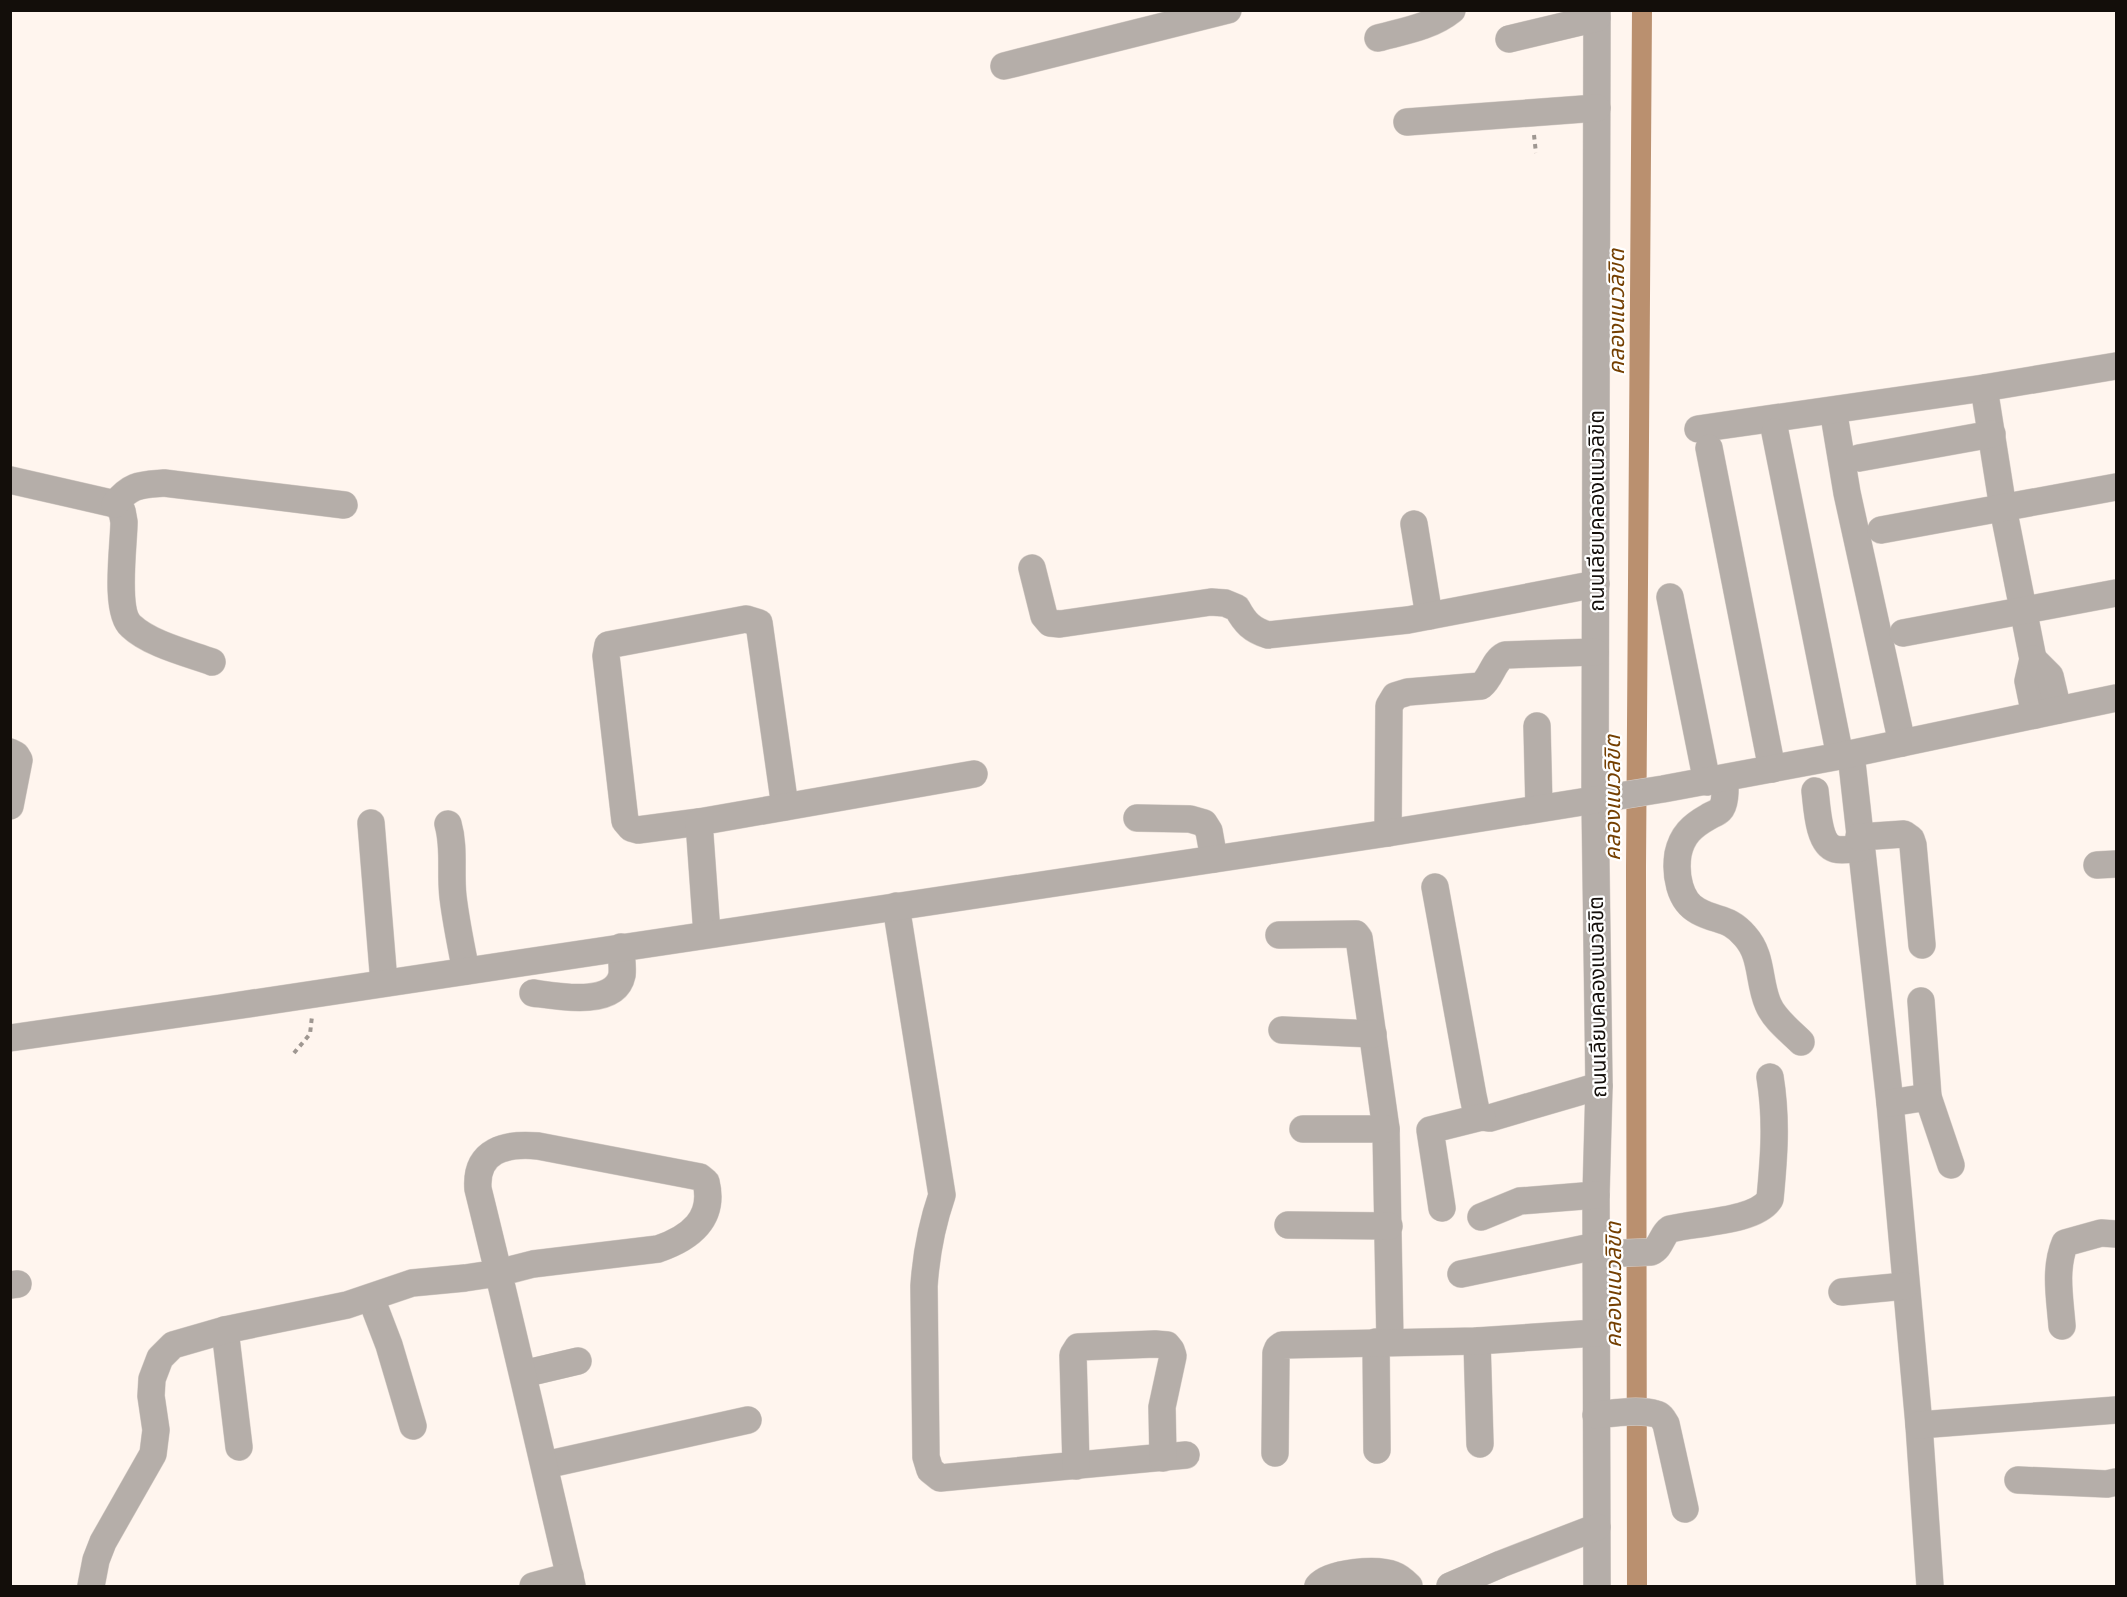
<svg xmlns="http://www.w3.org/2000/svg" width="2127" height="1597" viewBox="0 0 2127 1597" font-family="Cabin,'Noto Sans Thai',sans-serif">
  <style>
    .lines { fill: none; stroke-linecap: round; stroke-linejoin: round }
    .canal { stroke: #ba906f; stroke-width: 20 }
    .minor-casing { stroke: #d9d0ca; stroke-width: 28 }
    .path { stroke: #9f9791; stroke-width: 4; stroke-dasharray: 4.5 4.5; stroke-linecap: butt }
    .minor { stroke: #b5aea9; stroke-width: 27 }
    .labels { text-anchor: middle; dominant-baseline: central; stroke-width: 4.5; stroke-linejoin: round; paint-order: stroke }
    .street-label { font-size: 21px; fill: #130e0a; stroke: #fff }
    .water-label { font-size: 22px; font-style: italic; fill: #743f01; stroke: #fff }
  </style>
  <rect width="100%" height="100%" fill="#fff5ee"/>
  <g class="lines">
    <!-- canal -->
    <path class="canal" d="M1637,1586L1636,868L1642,10"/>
    <!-- minor casing -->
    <g class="minor-casing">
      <g id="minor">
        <path d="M1597,10L1595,799L1599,1086L1596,1195L1597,1586"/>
        <path d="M1378,38C1404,31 1431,27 1452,10"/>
        <path d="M1509,39L1597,18"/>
        <path d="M1004,66L1228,10"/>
        <path d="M1407,122L1597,108"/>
        <path d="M1984,388L2003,508L2033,659L2028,681L2035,715"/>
        <path d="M1835,421L1847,493L1902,743"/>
        <path d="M1698,429L1984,388L2116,366"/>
        <path d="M1775,432L1840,756"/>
        <path d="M1709,448L1772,769"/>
        <path d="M1859,458L1992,434"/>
        <path d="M10,480L115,504L122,511L124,522C124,544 114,611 131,626C150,644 187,653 212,662"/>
        <path d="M115,504C131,484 140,485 164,483L344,505"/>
        <path d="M1414,524L1429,616"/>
        <path d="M1881,530L2116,487"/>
        <path d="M1032,568L1044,616L1050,623L1060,624L1211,602L1225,603L1237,608C1245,623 1252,630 1268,635L1408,620L1596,584"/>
        <path d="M1670,597L1707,782"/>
        <path d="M1903,633L2116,593"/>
        <path d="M2033,659L2050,676L2058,710"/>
        <path d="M1537,726L1539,808"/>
        <path d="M10,752L16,755L19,760L10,806"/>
        <path d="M1851,754L1890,1103L1919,1425L1930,1586"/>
        <path d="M1725,779C1725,787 1726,804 1720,810C1717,813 1711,815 1708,817C1692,826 1682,835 1678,854C1675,874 1679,901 1698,911C1718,922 1729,917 1745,936C1763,956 1758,981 1768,1004C1774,1019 1790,1031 1801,1042"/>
        <path d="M1815,791C1817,806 1818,844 1835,849C1842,851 1852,849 1860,848"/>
        <path d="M1137,818L1190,819L1204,823L1209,831L1214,859"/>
        <path d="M699,822L638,830L631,828L625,821L606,656L608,645L746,619L759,623L785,807"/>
        <path d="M371,823L384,983"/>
        <path d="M448,824C455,848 450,872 453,897C456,922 461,946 466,971"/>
        <path d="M1388,833L1389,706L1395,696L1408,692L1481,686C1492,677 1493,661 1505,655L1595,652"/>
        <path d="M1859,837L1904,834L1911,839L1913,845L1922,945"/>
        <path d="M2097,865L2116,864"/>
        <path d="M1435,887L1473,1096L1476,1110L1482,1117L1490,1118L1599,1086"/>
        <path d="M896,906L942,1195C932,1224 926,1256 924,1286L926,1457L930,1470L940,1478L1186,1455"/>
        <path d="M707,934L699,822L974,774"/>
        <path d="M1279,935L1356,934L1359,938L1386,1129L1390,1342"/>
        <path d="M533,993C556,996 615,1008 622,975C623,967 621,956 621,947"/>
        <path d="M1921,1001L1928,1097"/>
        <path d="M1282,1030L1373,1034"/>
        <path d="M10,1038L221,1008L1388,833L1663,789L1840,756L2116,698"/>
        <path d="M1890,1103L1928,1097L1951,1165"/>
        <path d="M1303,1129H1386"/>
        <path d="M1442,1208L1430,1130L1482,1117"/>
        <path d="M1481,1217L1520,1201L1596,1195"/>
        <path d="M1288,1225L1389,1226"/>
        <path d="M1596,1254L1651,1252C1662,1247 1661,1235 1670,1229C1696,1222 1756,1222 1770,1199C1774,1157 1777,1120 1770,1077"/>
        <path d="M1461,1274L1596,1246"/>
        <path d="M10,1285L18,1284"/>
        <path d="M1842,1292L1905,1286"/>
        <path d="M371,1298L389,1345L413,1426"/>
        <path d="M2062,1326C2060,1299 2054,1269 2065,1243L2101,1233L2116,1234"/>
        <path d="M225,1330L239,1447"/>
        <path d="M1477,1341L1480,1444"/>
        <path d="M1376,1342L1377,1450"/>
        <path d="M523,1374L578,1361"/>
        <path d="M1596,1415C1612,1413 1641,1409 1656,1414C1661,1415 1663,1419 1666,1424L1685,1509"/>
        <path d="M1919,1425L2116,1410"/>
        <path d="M1275,1453L1276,1353L1278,1348L1282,1345L1477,1341L1596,1333"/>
        <path d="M545,1465L748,1420"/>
        <path d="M1076,1466L1073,1355L1078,1347L1155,1344L1167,1345L1171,1350L1173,1356L1162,1407L1163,1458"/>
        <path d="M2018,1480L2107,1484L2116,1482"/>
        <path d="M91,1586L96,1560L103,1542L153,1454L156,1430L151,1396L152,1379L160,1358L173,1345L225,1330L347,1305L412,1283L465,1278L498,1273L533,1264L658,1249C690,1238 715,1219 706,1182L700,1177L538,1146C506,1143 475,1150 478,1189C511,1322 541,1454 572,1586"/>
        <path d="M533,1586L570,1576"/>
        <path d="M1318,1586C1330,1572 1377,1568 1394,1575C1400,1577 1405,1582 1409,1586"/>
        <path d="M1450,1586L1501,1564L1597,1527"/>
      </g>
    </g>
    <!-- path -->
    <g class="path">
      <path d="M1534,135L1536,153"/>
      <path d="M294,1053L310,1034L312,1016"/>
    </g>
    <!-- minor -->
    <use href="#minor" class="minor"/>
  </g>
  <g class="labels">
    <!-- street labels -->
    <g class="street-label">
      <text transform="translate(1596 511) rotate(-90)">ถนนเลียบคลองแนวลิขิต</text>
      <text transform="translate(1597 997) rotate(-91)">ถนนเลียบคลองแนวลิขิต</text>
    </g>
    <!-- water labels -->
    <g class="water-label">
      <text transform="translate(1616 312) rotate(-90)">คลองแนวลิขิต</text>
      <text transform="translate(1612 798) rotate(-90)">คลองแนวลิขิต</text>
      <text transform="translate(1613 1285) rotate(-90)">คลองแนวลิขิต</text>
    </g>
  </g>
  <!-- border -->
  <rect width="2127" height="1597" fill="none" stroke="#130e0a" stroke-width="24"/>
</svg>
